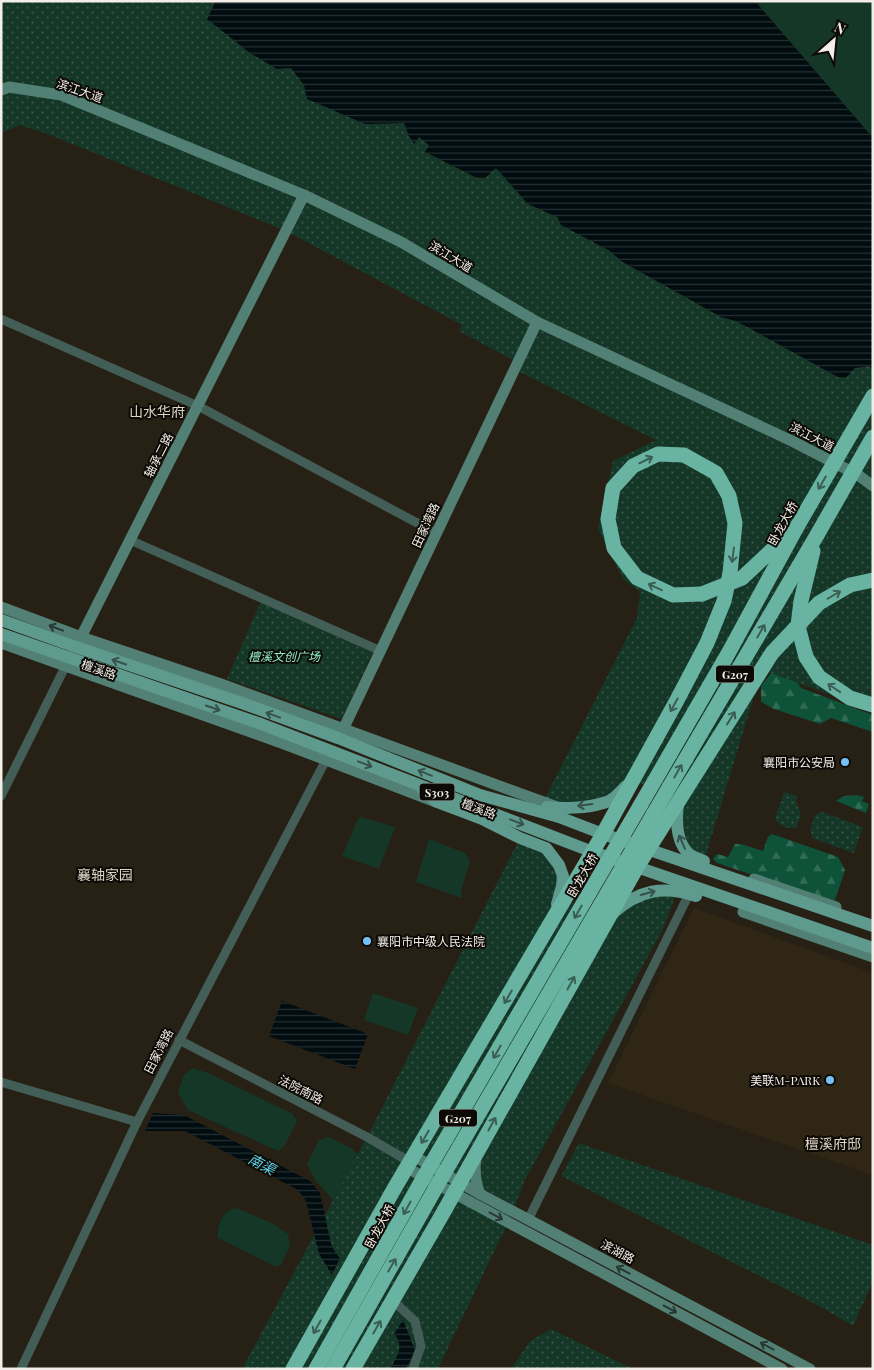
<svg xmlns="http://www.w3.org/2000/svg" width="874" height="1370" viewBox="0 0 874 1370" font-family="'Playfair Display','Noto Sans SC',serif">
  <style>
    .built { fill: #302615 }
    .grass { fill: #153728 }
    .forest { fill: url(#forest-firs) }
    .park { fill: url(#park-dots) }
    .water { fill: url(#water-rules) }
    .lines { fill: none; stroke-linecap: round; stroke-linejoin: round }
    .street { stroke: #425e57; stroke-width: 9 }
    .secondary { stroke: #528075; stroke-width: 11 }
    .primary { stroke: #5e9a8d; stroke-width: 12 }
    .highway { stroke: #69b3a2; stroke-width: 15 }
    .highway-bridge { stroke: #69b3a2; stroke-width: 15 }
    .oneway { stroke: #3b5e54 }
    .oneway2 { stroke: #293932 }
    .oneway3 { stroke: #36524a }
    .poi-dot { fill: #75c0f6; stroke: #0d0a06; stroke-width: 2 }
    .labels { text-anchor: middle; dominant-baseline: central; stroke-width: 4; stroke-linejoin: round; paint-order: stroke }
    .shield { fill: #0d0a06; stroke: #aeaaa4; stroke-width: 1 }
    .shield-label { font-size: 11px; font-weight: bold; fill: #f3eee7 }
    .street-label { font-size: 12px; fill: #f3eee7; stroke: #0d0a06 }
    .park-label { font-size: 12px; font-style: italic; fill: #8fecc2; stroke: #0d0a06 }
    .poi-label { font-size: 12px; fill: #f3eee7; stroke: #0d0a06; text-anchor: end }
    .neighbourhood-label { font-size: 14px; fill: #ded4c6; stroke: #0d0a06 }
    .water-label { font-size: 14px; font-style: italic; fill: #61d4ea; stroke: #0d0a06 }
  </style>
  <defs>
    <pattern id="forest-firs" width="22" height="20" patternUnits="userSpaceOnUse" patternTransform="scale(1.25)"><rect width="22" height="20" fill="#0e523a"/><path d="M5 1l3.5 6h-7zM16 11l3.5 6h-7z" fill="#326b56"/></pattern>
    <pattern id="park-dots" width="8" height="8" patternUnits="userSpaceOnUse" patternTransform="scale(1.25)"><rect width="8" height="8" fill="#153728"/><path d="M2 2h.1M6 6h.1" fill="none" stroke="#385447" stroke-width="1.8" stroke-linecap="round"/></pattern>
    <pattern id="water-rules" width="6" height="5" patternUnits="userSpaceOnUse" patternTransform="scale(1.25)"><rect width="6" height="5" fill="#000c10"/><path d="M0 2.5h6" fill="none" stroke="#263033"/></pattern>
  </defs>
  <rect width="100%" height="100%" fill="#272015"/>
  <!-- built -->
  <path class="built" d="M694,908L873,973V1175L608,1083Z"/>
  <!-- grass -->
  <g class="grass">
    <path d="M755,1H873V138Z"/>
    <path d="M361,817L395,827L379,869L342,856L358,819Z"/>
    <path d="M429,839L465,853L470,861L461,891L462,898L416,882Z"/>
    <path d="M373,993L418,1008L408,1035L364,1020Z"/>
    <path d="M192,1068L208,1073L293,1114L297,1121L284,1147L278,1151L188,1110L178,1093L184,1075Z"/>
    <path d="M329,1137L351,1148L369,1164L333,1200L315,1180L307,1164L319,1140Z"/>
    <path d="M236,1208L272,1223L288,1234L290,1246L281,1265L276,1267L218,1238C216,1231 221,1216 228,1211C230,1209 233,1209 236,1208Z"/>
  </g>
  <!-- forest -->
  <g class="forest">
    <path d="M775,668L789,670L801,688L873,715V732L831,718L820,724L774,709L761,702V686Z"/>
    <path d="M857,795L864,797L862,801L869,804L866,813L836,801L844,796Z"/>
    <path d="M772,834L838,857L845,870L835,900L830,901L717,863L713,859L717,854L728,857L735,844H741L763,851L768,837Z"/>
  </g>
  <!-- park -->
  <g class="park">
    <path d="M1,1H216L207,19L277,69L291,68L304,85L365,124L404,123L409,136L414,144L419,137L429,145L426,151L484,179L496,167L528,204L558,217L610,251L621,261L721,317L736,321L855,368L869,366L873,369V710L762,670L704,861L690,855L678,804L633,779L604,803L543,802L637,618L640,592L623,579L598,529L613,461L656,440L514,369L517,362L459,331L462,325L286,231L45,133L20,125L1,133Z"/>
    <path d="M261,601L373,651L342,719L227,679Z"/>
    <path d="M784,792L797,796L796,801L801,815L796,828C787,829 780,826 775,819Z"/>
    <path d="M822,812L863,827L854,853L812,838L810,830L815,815Z"/>
    <path d="M520,838L546,848L559,865L560,898L607,918L625,903L677,891L663,929L524,1182L512,1214L438,1369H242L367,1137Z"/>
    <path d="M579,1143L873,1245V1281L853,1326L821,1307L561,1176Z"/>
    <path d="M551,1329L633,1369H511L530,1341Z"/>
  </g>
  <!-- water -->
  <g class="water">
    <path d="M216,1H755L873,138V369L869,366L855,368L846,378L838,377L736,321L721,317L621,261L610,251L561,225L557,217L528,204L496,168L484,179L477,178L425,152L429,145L419,137L414,144L409,136L404,123L365,124L307,99L304,85L291,68L277,69L250,53L207,19Z"/>
    <path d="M282,1001L368,1034L355,1069L269,1036Z"/>
    <path d="M153,1113L184,1115L310,1181L320,1193L331,1244L335,1252L340,1258L332,1275L319,1254L306,1201L298,1190L185,1131H145Z"/>
    <path d="M403,1320L415,1350L406,1369H390C397,1357 405,1346 394,1334Z"/>
  </g>
  <g class="lines">
    <!-- street -->
    <g class="street">
      <path d="M1,319L198,406L436,533"/>
      <path d="M130,540L381,651"/>
      <path d="M1,796L68,661"/>
      <path d="M179,1040L367,1137L410,1162"/>
      <path d="M1,1082L137,1122"/>
      <path d="M528,1220L691,890"/>
      <path d="M392,1300L415,1321L421,1346L413,1369"/>
      <path d="M21,1369L137,1122L329,754"/>
    </g>
    <!-- secondary -->
    <g class="secondary">
      <path d="M1,90L9,87L61,95L304,195L401,242L537,322L792,441L858,475L873,486"/>
      <path d="M1,607L81,637L221,684L557,807"/>
      <path d="M1,643L287,745L436,802"/>
      <path d="M78,643L304,195"/>
      <path d="M340,736L537,322"/>
      <path d="M754,879L836,907"/>
      <path d="M743,912L873,957"/>
      <path d="M414,1156L480,1194L810,1369"/>
      <path d="M476,1157C474,1171 475,1182 480,1194"/>
      <path d="M407,1168L782,1369"/>
    </g>
    <!-- primary -->
    <g class="primary">
      <path d="M1,620L76,647L239,702L338,738L480,795L559,817L603,834L873,926"/>
      <path d="M1,634L261,724L593,852L873,948"/>
      <path d="M423,790L437,802L482,819L520,838L546,848L559,865L563,876L562,886L557,904"/>
      <path d="M678,804C676,820 676,842 689,854C693,857 699,859 704,861"/>
      <path d="M547,807C563,809 588,808 603,803C613,801 619,793 626,786"/>
      <path d="M613,913C639,890 663,885 696,896"/>
    </g>
    <!-- highway -->
    <g class="highway">
      <path d="M813,551L801,601L798,626L806,657L819,677L850,698L873,705"/>
      <path d="M742,578L788,535"/>
      <path d="M640,806L729,652L798,525"/>
      <path d="M654,813L817,535"/>
      <path d="M293,1369L394,1189L603,834L676,702L707,643L724,601L730,573L735,523L729,496L716,473L684,455L658,454L633,466L613,488L608,519L614,548L637,578L673,595L702,594"/>
      <path d="M353,1369L443,1213L637,867L772,653L819,603L850,585L873,580"/>
    </g>
    <!-- highway-bridge -->
    <g class="highway-bridge">
      <path d="M798,525L873,396"/>
      <path d="M817,535L873,437"/>
      <path d="M702,594L742,578"/>
      <path d="M316,1369L429,1168L640,806"/>
      <path d="M333,1369L443,1175L654,813"/>
    </g>
  </g>
  <!-- one-way arrows -->
  <defs><path id="oneway-shaft" d="M-6 0H5M1.5-3L5.5 0L1.5 3" fill="none" stroke-width="1.6" stroke-linecap="round" stroke-linejoin="round" transform="scale(1.25)"/></defs>
  <g class="oneway">
    <use href="#oneway-shaft" transform="translate(646 460) rotate(-26)"/>
    <use href="#oneway-shaft" transform="translate(822 483) rotate(120)"/>
    <use href="#oneway-shaft" transform="translate(733 555) rotate(97)"/>
    <use href="#oneway-shaft" transform="translate(655 587) rotate(-155)"/>
    <use href="#oneway-shaft" transform="translate(834 595) rotate(-30)"/>
    <use href="#oneway-shaft" transform="translate(761 631) rotate(-60)"/>
    <use href="#oneway-shaft" transform="translate(834 688) rotate(-146)"/>
    <use href="#oneway-shaft" transform="translate(674 705) rotate(119)"/>
    <use href="#oneway-shaft" transform="translate(731 718) rotate(-58)"/>
    <use href="#oneway-shaft" transform="translate(678 771) rotate(-60)"/>
    <use href="#oneway-shaft" transform="translate(578 912) rotate(120)"/>
    <use href="#oneway-shaft" transform="translate(571 983) rotate(-61)"/>
    <use href="#oneway-shaft" transform="translate(508 997) rotate(120)"/>
    <use href="#oneway-shaft" transform="translate(497 1052) rotate(120)"/>
    <use href="#oneway-shaft" transform="translate(492 1124) rotate(-61)"/>
    <use href="#oneway-shaft" transform="translate(425 1137) rotate(120)"/>
    <use href="#oneway-shaft" transform="translate(407 1208) rotate(119)"/>
    <use href="#oneway-shaft" transform="translate(392 1265) rotate(-60)"/>
    <use href="#oneway-shaft" transform="translate(317 1327) rotate(119)"/>
    <use href="#oneway-shaft" transform="translate(377 1327) rotate(-60)"/>
  </g>
  <g class="oneway2">
    <use href="#oneway-shaft" transform="translate(56 628) rotate(-159)"/>
    <use href="#oneway-shaft" transform="translate(496 1216) rotate(28)"/>
    <use href="#oneway-shaft" transform="translate(623 1270) rotate(-152)"/>
    <use href="#oneway-shaft" transform="translate(670 1309) rotate(28)"/>
    <use href="#oneway-shaft" transform="translate(767 1346) rotate(-152)"/>
  </g>
  <g class="oneway3">
    <use href="#oneway-shaft" transform="translate(119 662) rotate(-161)"/>
    <use href="#oneway-shaft" transform="translate(213 708) rotate(19)"/>
    <use href="#oneway-shaft" transform="translate(273 715) rotate(-160)"/>
    <use href="#oneway-shaft" transform="translate(365 764) rotate(21)"/>
    <use href="#oneway-shaft" transform="translate(425 773) rotate(-158)"/>
    <use href="#oneway-shaft" transform="translate(585 805) rotate(173)"/>
    <use href="#oneway-shaft" transform="translate(517 822) rotate(21)"/>
    <use href="#oneway-shaft" transform="translate(682 842) rotate(-114)"/>
    <use href="#oneway-shaft" transform="translate(648 893) rotate(-16)"/>
  </g>
  <!-- markers -->
  <g class="poi-dot">
    <circle cx="845" cy="762" r="5"/>
    <circle cx="367" cy="941" r="5"/>
    <circle cx="830" cy="1080" r="5"/>
  </g>
  <g class="labels">
    <!-- shield labels -->
    <g class="shield">
      <rect x="716" y="665.5" width="38" height="17" rx="4"/>
      <rect x="419.5" y="783.5" width="35" height="17" rx="4"/>
      <rect x="439" y="1109.5" width="38" height="17" rx="4"/>
    </g>
    <g class="shield-label">
      <text x="735" y="674">G207</text>
      <text x="437" y="792">S303</text>
      <text x="458" y="1118">G207</text>
    </g>
    <!-- street labels -->
    <g class="street-label">
      <text transform="translate(80 90) rotate(19)">滨江大道</text>
      <text transform="translate(451 256) rotate(31)">滨江大道</text>
      <text transform="translate(812 436) rotate(27)">滨江大道</text>
      <text transform="translate(158 455) rotate(-63)">轴承二路</text>
      <text transform="translate(782 523) rotate(-61)">卧龙大桥</text>
      <text transform="translate(425 525) rotate(-65)">田家湾路</text>
      <text transform="translate(99 669) rotate(19)">檀溪路</text>
      <text transform="translate(479 808) rotate(21)">檀溪路</text>
      <text transform="translate(582 875) rotate(-60)">卧龙大桥</text>
      <text transform="translate(158 1051) rotate(-63)">田家湾路</text>
      <text transform="translate(301 1089) rotate(27)">法院南路</text>
      <text transform="translate(379 1226) rotate(-61)">卧龙大桥</text>
      <text transform="translate(618 1251) rotate(28)">滨湖路</text>
    </g>
    <!-- park labels -->
    <g class="park-label">
      <text x="284" y="656">檀溪文创广场</text>
    </g>
    <!-- poi labels -->
    <g class="poi-label">
      <text x="835" y="762">襄阳市公安局</text>
      <text x="377" y="941" text-anchor="start">襄阳市中级人民法院</text>
      <text x="820" y="1080">美联M-PARK</text>
    </g>
    <!-- neighbourhood labels -->
    <g class="neighbourhood-label">
      <text x="157" y="411">山水华府</text>
      <text x="105" y="874">襄轴家园</text>
      <text x="833" y="1143">檀溪府邸</text>
    </g>
    <!-- water labels -->
    <g class="water-label">
      <text transform="translate(262 1164) rotate(28)">南渠</text>
    </g>
  </g>
  <!-- border -->
  <rect width="874" height="1370" fill="none" stroke="#f3eee7" stroke-width="5"/>
  <!-- north arrow -->
  <g transform="translate(834 40) rotate(27)" stroke="#0d0a06" stroke-width="4" paint-order="stroke">
  <path d="M0-4L9 19L0 12L-9 19Z" fill="#f3eee7"/>
  <text y="-8" font-size="14" font-weight="bold" text-anchor="middle" fill="#f3eee7">N</text>
  </g>
</svg>
